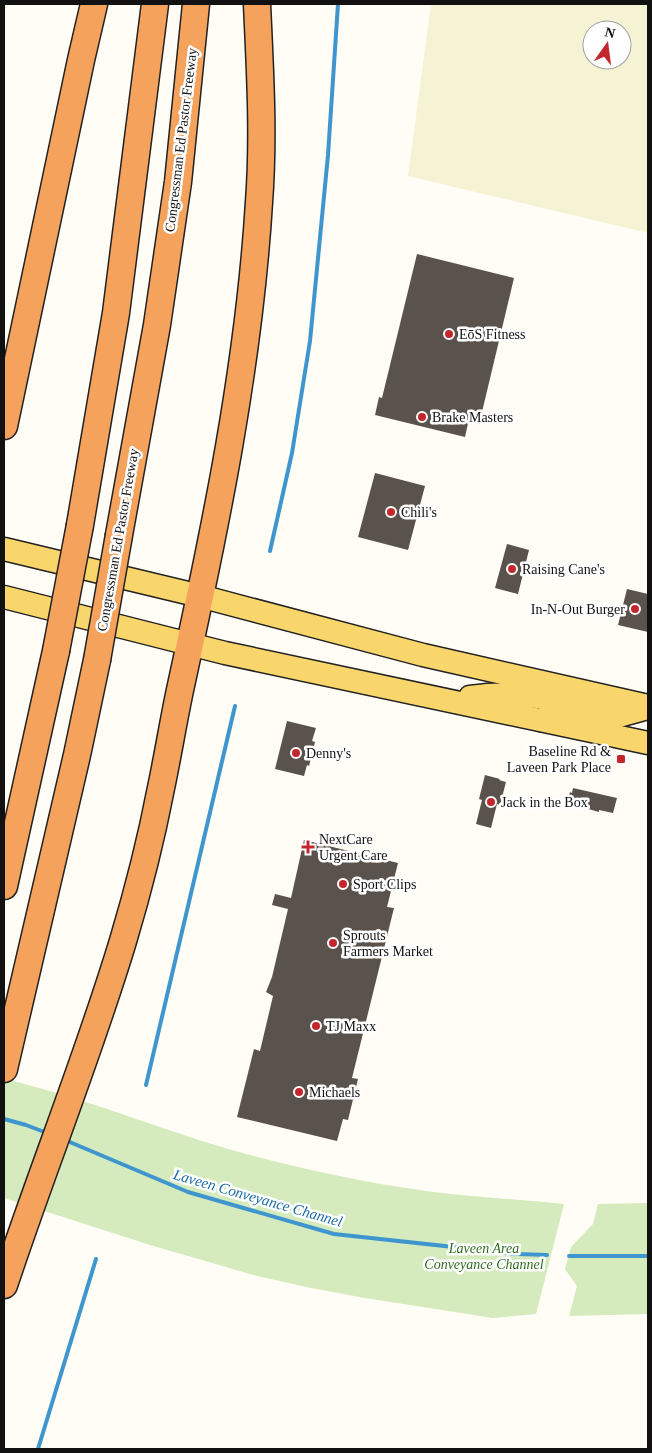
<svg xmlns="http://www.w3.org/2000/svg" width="652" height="1453" viewBox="0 0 652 1453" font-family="Georgia,serif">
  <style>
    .farmland { fill: #f6f3d4; fill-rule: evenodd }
    .green { fill: #d5ebbd }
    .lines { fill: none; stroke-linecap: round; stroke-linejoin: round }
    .stream { stroke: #3f96cf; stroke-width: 4 }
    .building { fill: #5a524d }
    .primary-casing { stroke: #222; stroke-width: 25 }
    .highway-casing { stroke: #222; stroke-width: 29 }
    .primary { stroke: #f9d66b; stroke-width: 22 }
    .highway { stroke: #f5a25d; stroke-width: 26 }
    .highway-bridge-casing { stroke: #222; stroke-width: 29; stroke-linecap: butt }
    .highway-bridge { stroke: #f5a25d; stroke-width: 26 }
    .poi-dot { fill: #c4262e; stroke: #fff; stroke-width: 2 }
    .labels { text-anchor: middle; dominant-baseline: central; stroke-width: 5; stroke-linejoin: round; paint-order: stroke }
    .street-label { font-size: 14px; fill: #111; stroke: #fff }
    .poi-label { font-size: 14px; fill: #111; stroke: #fff; text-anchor: start }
    .park-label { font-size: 14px; font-style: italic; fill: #2f6b1f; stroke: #fff }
    .water-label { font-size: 15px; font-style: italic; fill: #1768a6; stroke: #fff }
  </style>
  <rect width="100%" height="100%" fill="#fffdf5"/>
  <!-- farmland -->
  <path class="farmland" d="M431,4H648V233L408,176ZM592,30H622V60H592Z"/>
  <!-- green -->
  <g class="green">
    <path d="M4,1079C84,1097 160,1130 239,1152C308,1171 379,1186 451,1194C488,1198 526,1200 564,1204L536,1314L493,1318L365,1298L311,1288L257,1276L150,1245L4,1198Z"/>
    <path d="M648,1203V1314L569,1316L577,1286L565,1269L571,1247L593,1224L598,1204Z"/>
  </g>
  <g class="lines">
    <!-- stream -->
    <g class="stream">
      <path d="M270,551L292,453L310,341L328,155L338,4"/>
      <path d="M146,1085L235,706"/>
      <path d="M4,1119L26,1125L47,1133"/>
      <path d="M65,1140L188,1192L334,1234L518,1254L547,1255"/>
      <path d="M569,1256H648"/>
      <path d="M38,1449L96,1259"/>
    </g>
  </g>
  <!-- building -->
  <g class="building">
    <path d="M417,254L514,278L482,412L471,410L465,437L375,415L379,397L382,398Z"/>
    <path d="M375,473L425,486L408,550L358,537Z"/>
    <path d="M507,544L529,550L518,594L495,588Z"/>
    <path d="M627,589L648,594V632L618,625Z"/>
    <path d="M287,721L316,728L312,741L315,742L309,766L307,765L304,776L275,769Z"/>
    <path d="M485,775L500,779L499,780L506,782L500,805L497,804L491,828L476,824L482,800L479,799Z"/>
    <path d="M573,788L617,798L613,813L599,810V812L567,803L570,792L572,793Z"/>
    <path d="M304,840L398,863L387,907L394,908L352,1078L358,1079L348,1120L343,1119L337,1141L237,1117L254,1049L260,1051L273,996L266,992L272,977L288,909L272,905L275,894L291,898Z"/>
  </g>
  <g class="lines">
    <!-- primary casing -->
    <g class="primary-casing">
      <g id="primary">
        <path d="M4,549L200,596L423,655L648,706"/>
        <path d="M4,597L225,653L648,743"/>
        <path d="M470,697C485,695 500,694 514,695C531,695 549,702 565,693"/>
        <path d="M541,720L558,711L570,709L619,716L648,708"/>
      </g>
    </g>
    <!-- highway casing -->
    <g class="highway-casing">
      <g id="highway">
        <path d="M4,426L81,60L94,4"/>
        <path d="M80,525L116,313L155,4"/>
        <path d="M119,535L157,325L178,182L196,4"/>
        <path d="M4,886L56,651"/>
        <path d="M4,1069L77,755L97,660"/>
        <path d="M4,1285C42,1170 88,1057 123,941C138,891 151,840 161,788C168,755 173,723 180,690C215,529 249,367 259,202C264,136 260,70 257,4"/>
      </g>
    </g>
    <!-- primary -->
    <use href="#primary" class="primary"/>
    <!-- highway -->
    <use href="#highway" class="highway"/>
    <!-- highway-bridge casing -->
    <g class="highway-bridge-casing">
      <g id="highway-bridge">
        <path d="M56,651L80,525"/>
        <path d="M97,660L119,535"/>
      </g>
    </g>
    <!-- highway-bridge -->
    <use href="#highway-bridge" class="highway-bridge"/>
  </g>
  <!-- markers -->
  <g class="poi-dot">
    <circle cx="449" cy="334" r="5"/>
    <circle cx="422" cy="417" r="5"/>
    <circle cx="391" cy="512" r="5"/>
    <circle cx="512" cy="569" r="5"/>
    <circle cx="635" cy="609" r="5"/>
    <circle cx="296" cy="753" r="5"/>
    <rect x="616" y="754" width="10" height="10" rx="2.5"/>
    <circle cx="491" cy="802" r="5"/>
    <path d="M305.5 839.5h5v5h5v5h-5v5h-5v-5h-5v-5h5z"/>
    <circle cx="343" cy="884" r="5"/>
    <circle cx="333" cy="943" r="5"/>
    <circle cx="316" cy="1026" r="5"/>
    <circle cx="299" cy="1092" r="5"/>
  </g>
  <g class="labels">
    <!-- street labels -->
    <g class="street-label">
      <text transform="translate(181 140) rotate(-83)">Congressman Ed Pastor Freeway</text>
      <text transform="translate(118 540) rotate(-80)">Congressman Ed Pastor Freeway</text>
    </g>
    <!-- poi labels -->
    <g class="poi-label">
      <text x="459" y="334">EōS Fitness</text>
      <text x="432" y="417">Brake Masters</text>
      <text x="401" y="512">Chili's</text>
      <text x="522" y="569">Raising Cane's</text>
      <text x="625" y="609" text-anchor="end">In-N-Out Burger</text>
      <text x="611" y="751" text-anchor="end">Baseline Rd &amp;<tspan x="611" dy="16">Laveen Park Place</tspan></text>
      <text x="306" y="753">Denny's</text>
      <text x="501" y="802">Jack in the Box</text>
      <text x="319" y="839">NextCare<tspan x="319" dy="16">Urgent Care</tspan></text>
      <text x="353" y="884">Sport Clips</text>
      <text x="343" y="935">Sprouts<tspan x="343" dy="16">Farmers Market</tspan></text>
      <text x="326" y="1026">TJ Maxx</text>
      <text x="309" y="1092">Michaels</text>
    </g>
    <!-- park labels -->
    <g class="park-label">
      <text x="484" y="1248">Laveen Area<tspan x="484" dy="16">Conveyance Channel</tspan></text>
    </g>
    <!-- water labels -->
    <g class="water-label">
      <text transform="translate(258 1198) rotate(16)">Laveen Conveyance Channel</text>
    </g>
  </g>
  <!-- border -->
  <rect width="652" height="1453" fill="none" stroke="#111111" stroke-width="10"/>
  <!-- north arrow -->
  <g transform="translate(607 45) rotate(14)"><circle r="24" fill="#ffffff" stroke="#a0a0a0"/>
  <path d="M0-4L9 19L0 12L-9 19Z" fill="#c4262e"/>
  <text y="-8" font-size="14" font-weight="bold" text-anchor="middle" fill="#111111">N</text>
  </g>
</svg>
